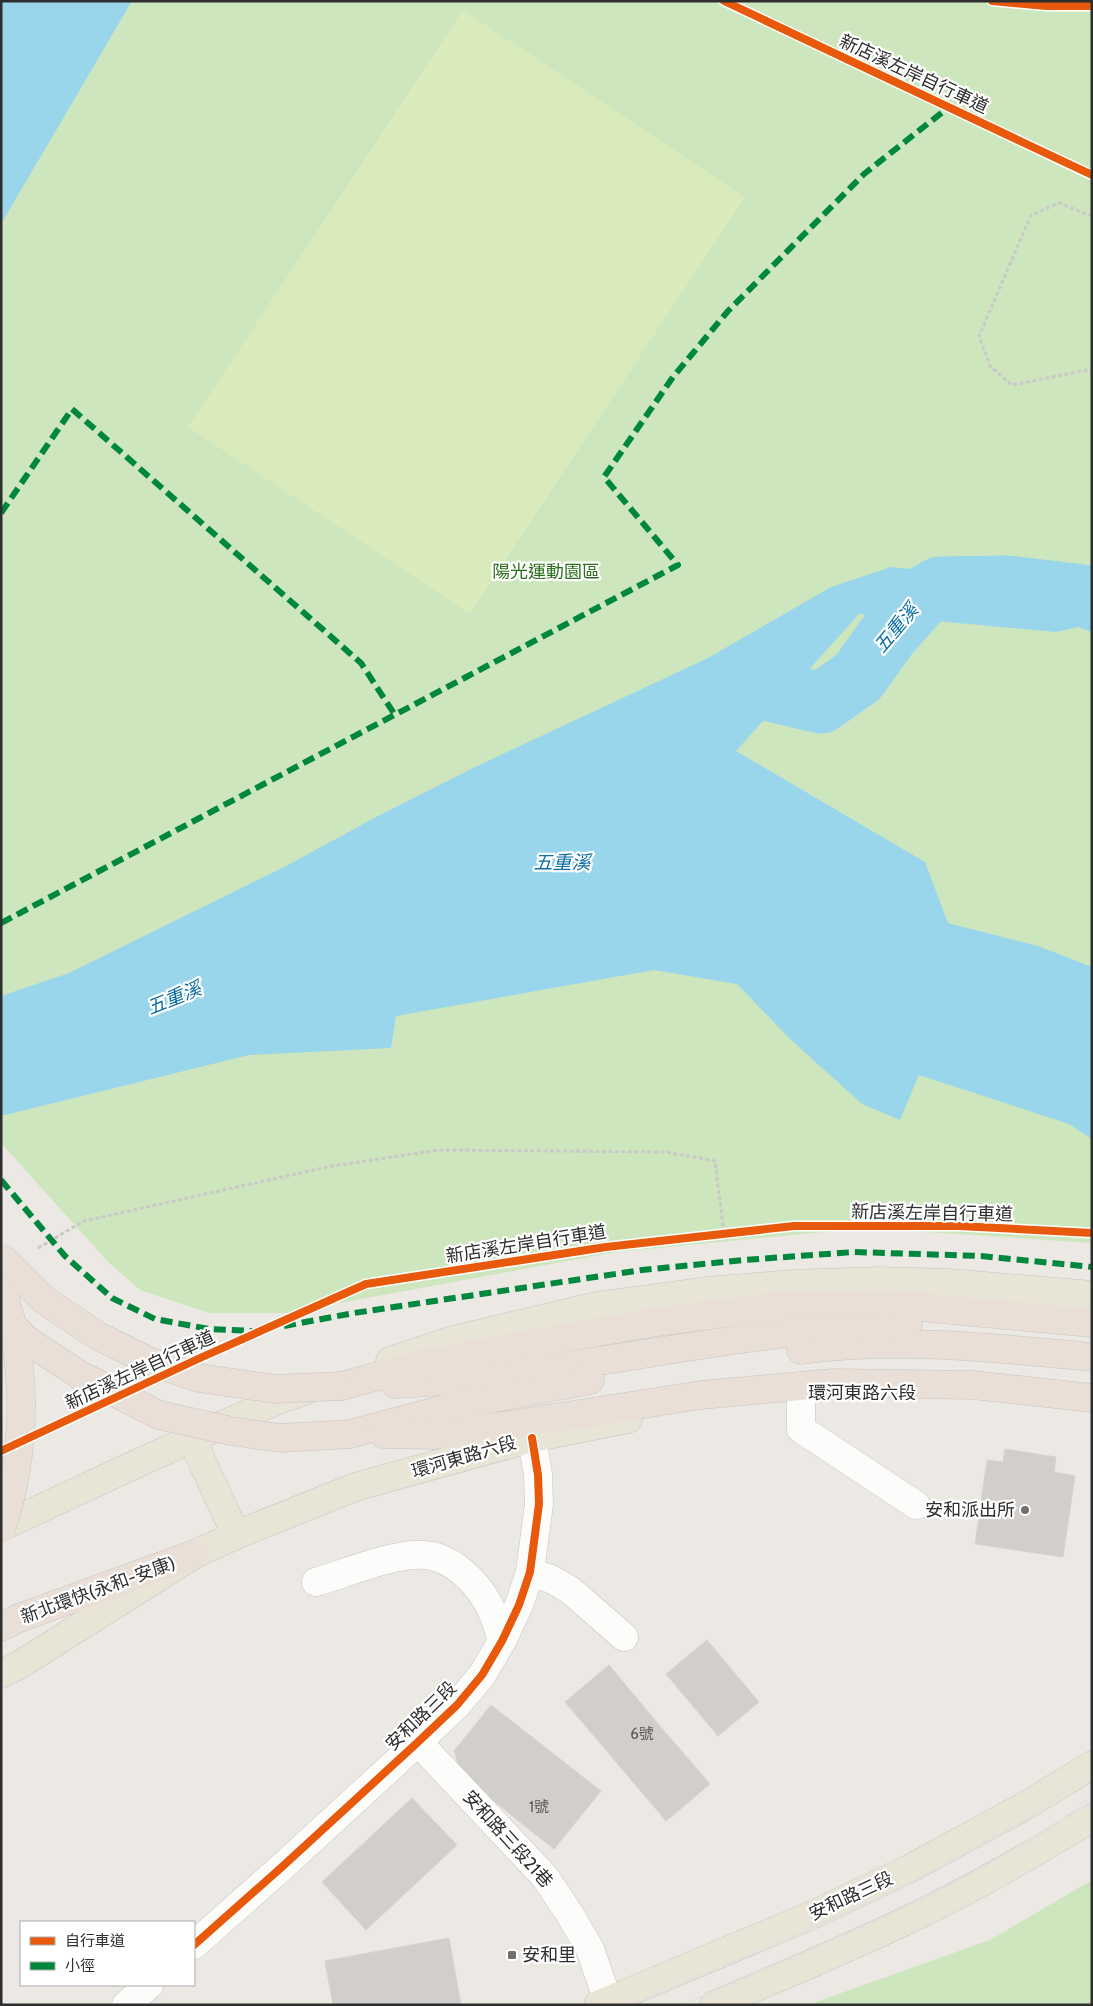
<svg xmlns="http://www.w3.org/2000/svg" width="1093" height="2006" viewBox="0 0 1093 2006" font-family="Cabin,'Noto Sans TC',sans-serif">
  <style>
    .green { fill: #cee6be }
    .pitch { fill: #d9eabb }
    .water { fill: #99d6ec }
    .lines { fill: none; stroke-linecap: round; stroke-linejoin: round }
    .river { stroke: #99d6ec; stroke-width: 61 }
    .building { fill: #d1cecb; stroke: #d7d4d0 }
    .minor-casing { stroke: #c5c4c5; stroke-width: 29 }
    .major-casing { stroke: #c6c5c4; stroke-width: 29 }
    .highway-casing { stroke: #c6c5c4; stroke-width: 29 }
    .path { stroke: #c9c9c8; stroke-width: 3; stroke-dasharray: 4 2.5; stroke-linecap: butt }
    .minor { stroke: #fcfcfb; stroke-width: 28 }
    .major { stroke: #e8e4d6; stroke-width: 28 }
    .highway { stroke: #eadfd6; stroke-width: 28 }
    .tram { stroke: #dfdfe1; stroke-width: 1 }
    .highway-bridge-casing { stroke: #c6c5c4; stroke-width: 29; stroke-linecap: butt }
    .highway-bridge { stroke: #eadfd6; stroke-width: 28 }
    .quiet { stroke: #00873e; stroke-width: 6; stroke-dasharray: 12 6; stroke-linecap: butt }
    .cycleway-casing { stroke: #fff; stroke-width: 11 }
    .cycleway { stroke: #e8590c; stroke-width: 8 }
    .poi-dot { fill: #706f6e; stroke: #fff; stroke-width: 2 }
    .labels { text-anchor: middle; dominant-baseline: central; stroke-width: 4.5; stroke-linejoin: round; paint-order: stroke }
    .number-label { font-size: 15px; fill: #585857 }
    .street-label { font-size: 18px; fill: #2e2e2e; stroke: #fff }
    .park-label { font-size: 18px; fill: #2c6e1b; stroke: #fff }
    .poi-label { font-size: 18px; fill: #2e2e2e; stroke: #fff; text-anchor: end }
    .water-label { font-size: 19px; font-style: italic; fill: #0d6fa3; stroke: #fff }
  </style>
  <rect width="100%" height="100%" fill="#ece8e4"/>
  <!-- green -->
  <g class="green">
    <path d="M1,1H1092V1243L865,1228L616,1252L286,1313H209L140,1290L109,1263L1,1143Z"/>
    <path d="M1092,1880V2005H816V2002L990,1940Z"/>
  </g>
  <!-- pitch -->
  <path class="pitch" d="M463,10L745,197L470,614L188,427Z"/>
  <!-- water -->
  <g class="water">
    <path d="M1,1H132L1,224Z"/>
    <path d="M891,567L1092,586V632L1078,627L1056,632L859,614L736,751L925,862L948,923L1038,946L1092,967V1139L1069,1124L919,1075L900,1120L862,1104L790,1039L737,984L654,970L396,1016L391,1048L249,1055L1,1116V996L69,973L288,865L376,817L473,768L708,658L831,587Z"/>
  </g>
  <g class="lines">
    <!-- river -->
    <path class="river" d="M709,704L740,684L821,703L858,677L888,635L921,598L940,587L1007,586L1092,596"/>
  </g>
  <!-- building -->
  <g class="building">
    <path d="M1005,1449L1056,1457L1054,1472L1075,1476L1063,1557L975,1544L987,1460L1003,1462Z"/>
    <path d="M707,1640L759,1702L718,1736L666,1674Z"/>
    <path d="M609,1665L659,1725L616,1762L565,1702Z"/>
    <path d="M491,1705L601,1791L554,1849L462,1776L454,1751Z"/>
    <path d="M659,1725L710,1784L666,1821L616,1762Z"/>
    <path d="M412,1798L457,1845L366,1930L322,1882Z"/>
    <path d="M449,1938L461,2005H333L325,1961Z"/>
  </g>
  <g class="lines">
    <!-- minor casing -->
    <g class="minor-casing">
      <g id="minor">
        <path d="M801,1393V1429L916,1505"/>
        <path d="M530,1572L551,1579L570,1590L624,1637"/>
        <path d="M316,1582C347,1573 393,1553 424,1555C451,1556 477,1582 489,1605C495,1616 498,1629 502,1641"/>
        <path d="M418,1742L545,1877L569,1913L590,1949L608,2001"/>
        <path d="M194,1945L283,1866L418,1742L457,1705L482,1675L502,1641L519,1605L530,1572L539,1504L538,1475L532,1438"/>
        <path d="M126,2005L149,1985"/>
      </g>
    </g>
    <!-- major casing -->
    <g class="major-casing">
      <g id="major">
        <path d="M390,1361L453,1340L596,1306L707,1291L793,1284L878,1281L950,1283L1092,1295"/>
        <path d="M192,1440L236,1535"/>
        <path d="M1,1527L136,1464L278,1400L307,1390"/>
        <path d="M1,1674L21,1664L195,1554L236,1535L355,1487L532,1438L628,1419"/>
        <path d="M598,2005L812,1915L907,1870L1025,1806L1092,1765"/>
        <path d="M714,2005C785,1975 857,1945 926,1911C983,1883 1038,1851 1092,1818"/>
      </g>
    </g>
    <!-- highway casing -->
    <g class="highway-casing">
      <g id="highway">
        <path d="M801,1350C897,1337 996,1348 1092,1357"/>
        <path d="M395,1384C514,1379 631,1354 749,1338C801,1331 855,1322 908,1323"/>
        <path d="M341,1386L423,1364L496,1350L656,1322L779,1306L889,1304L1092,1323"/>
        <path d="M350,1434L463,1404L590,1380"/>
        <path d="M384,1434L433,1435L509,1425L701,1395L833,1383L973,1385L1092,1398"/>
        <path d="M1,1627L19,1618L195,1554"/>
      </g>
    </g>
    <!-- path -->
    <g class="path">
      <path d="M992,1L1046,6H1092"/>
      <path d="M1092,216L1059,203L1031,215L979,336L990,366L1012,385L1092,369"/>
      <path d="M38,1248L84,1221L327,1167L438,1150L667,1152L715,1161L724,1234"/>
    </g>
    <!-- minor -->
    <use href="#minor" class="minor"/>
    <!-- major -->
    <use href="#major" class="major"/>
    <!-- highway -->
    <use href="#highway" class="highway"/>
    <!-- tram -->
    <g class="tram">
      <path d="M630,2005L817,1926L913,1881L1032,1816L1092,1770"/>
      <path d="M681,2005C803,1954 927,1903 1040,1835C1058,1824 1075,1809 1092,1796"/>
    </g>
    <!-- highway-bridge casing -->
    <g class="highway-bridge-casing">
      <g id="highway-bridge">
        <path d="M1,1257L44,1300L98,1336L149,1361L199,1378L275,1389L341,1386"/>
        <path d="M1,1286C6,1302 11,1318 14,1334C27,1398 22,1468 1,1529"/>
        <path d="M1,1315L28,1341L80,1375L159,1415L231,1431L280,1438L350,1434"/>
      </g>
    </g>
    <!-- highway-bridge -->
    <use href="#highway-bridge" class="highway-bridge"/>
    <!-- quiet -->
    <g class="quiet">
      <path d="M1,513L72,409L361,663L395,715"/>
      <path d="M1,923L678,565L604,477L673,377L728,311L864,174L949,107"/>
      <path d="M1,1180L65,1256L112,1298L155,1319L209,1329L252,1331"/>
      <path d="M284,1326L354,1313L642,1270L744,1260L854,1252L981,1256L1092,1267"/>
    </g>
    <!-- cycleway casing -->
    <g class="cycleway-casing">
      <g id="cycleway">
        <path d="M724,1L1092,175"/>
        <path d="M992,1L1046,6H1092"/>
        <path d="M1,1451L200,1358L366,1284L606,1247L794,1226H959L1092,1233"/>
        <path d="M194,1945L283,1866L418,1742L457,1705L482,1675L502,1641L519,1605L530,1572L539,1504L538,1475L532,1438"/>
      </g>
    </g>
    <!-- cycleway -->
    <use href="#cycleway" class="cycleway"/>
  </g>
  <!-- markers -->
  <g class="poi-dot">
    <circle cx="1025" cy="1510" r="5"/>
    <rect x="507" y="1950" width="10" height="10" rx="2.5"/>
  </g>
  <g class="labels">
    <!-- number labels -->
    <g class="number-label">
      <text x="642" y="1734">6號</text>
      <text x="539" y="1807">1號</text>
    </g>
    <!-- street labels -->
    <g class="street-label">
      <text transform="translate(914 74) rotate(25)">新店溪左岸自行車道</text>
      <text transform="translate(932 1213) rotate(1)">新店溪左岸自行車道</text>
      <text transform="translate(526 1244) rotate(-9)">新店溪左岸自行車道</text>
      <text transform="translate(140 1370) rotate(-25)">新店溪左岸自行車道</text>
      <text x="862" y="1393">環河東路六段</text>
      <text transform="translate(464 1457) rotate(-16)">環河東路六段</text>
      <text transform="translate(98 1590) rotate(-20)">新北環快(永和-安康)</text>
      <text transform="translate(421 1716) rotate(-44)">安和路三段</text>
      <text transform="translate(508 1839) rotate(48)">安和路三段21巷</text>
      <text transform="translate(851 1896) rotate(-25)">安和路三段</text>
    </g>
    <!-- park labels -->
    <g class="park-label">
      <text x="546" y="572">陽光運動園區</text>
    </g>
    <!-- poi labels -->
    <g class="poi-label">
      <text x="1015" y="1510">安和派出所</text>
      <text x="522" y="1955" text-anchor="start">安和里</text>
    </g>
    <!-- water labels -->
    <g class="water-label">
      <text transform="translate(896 628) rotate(-50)">五重溪</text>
      <text x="562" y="862">五重溪</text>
      <text transform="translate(174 998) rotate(-22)">五重溪</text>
    </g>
  </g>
  <!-- border -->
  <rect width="1093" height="2006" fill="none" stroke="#2e2e2e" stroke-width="5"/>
  <!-- legend -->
  <rect x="20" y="1921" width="175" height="65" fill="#ffffff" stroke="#ababab"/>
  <rect x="30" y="1937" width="25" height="8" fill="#e8590c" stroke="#ababab"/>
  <text x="65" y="1946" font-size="15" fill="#2e2e2e">自行車道</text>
  <rect x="30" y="1962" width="25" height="8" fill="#00873e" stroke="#ababab"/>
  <text x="65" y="1971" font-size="15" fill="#2e2e2e">小徑</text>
</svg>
